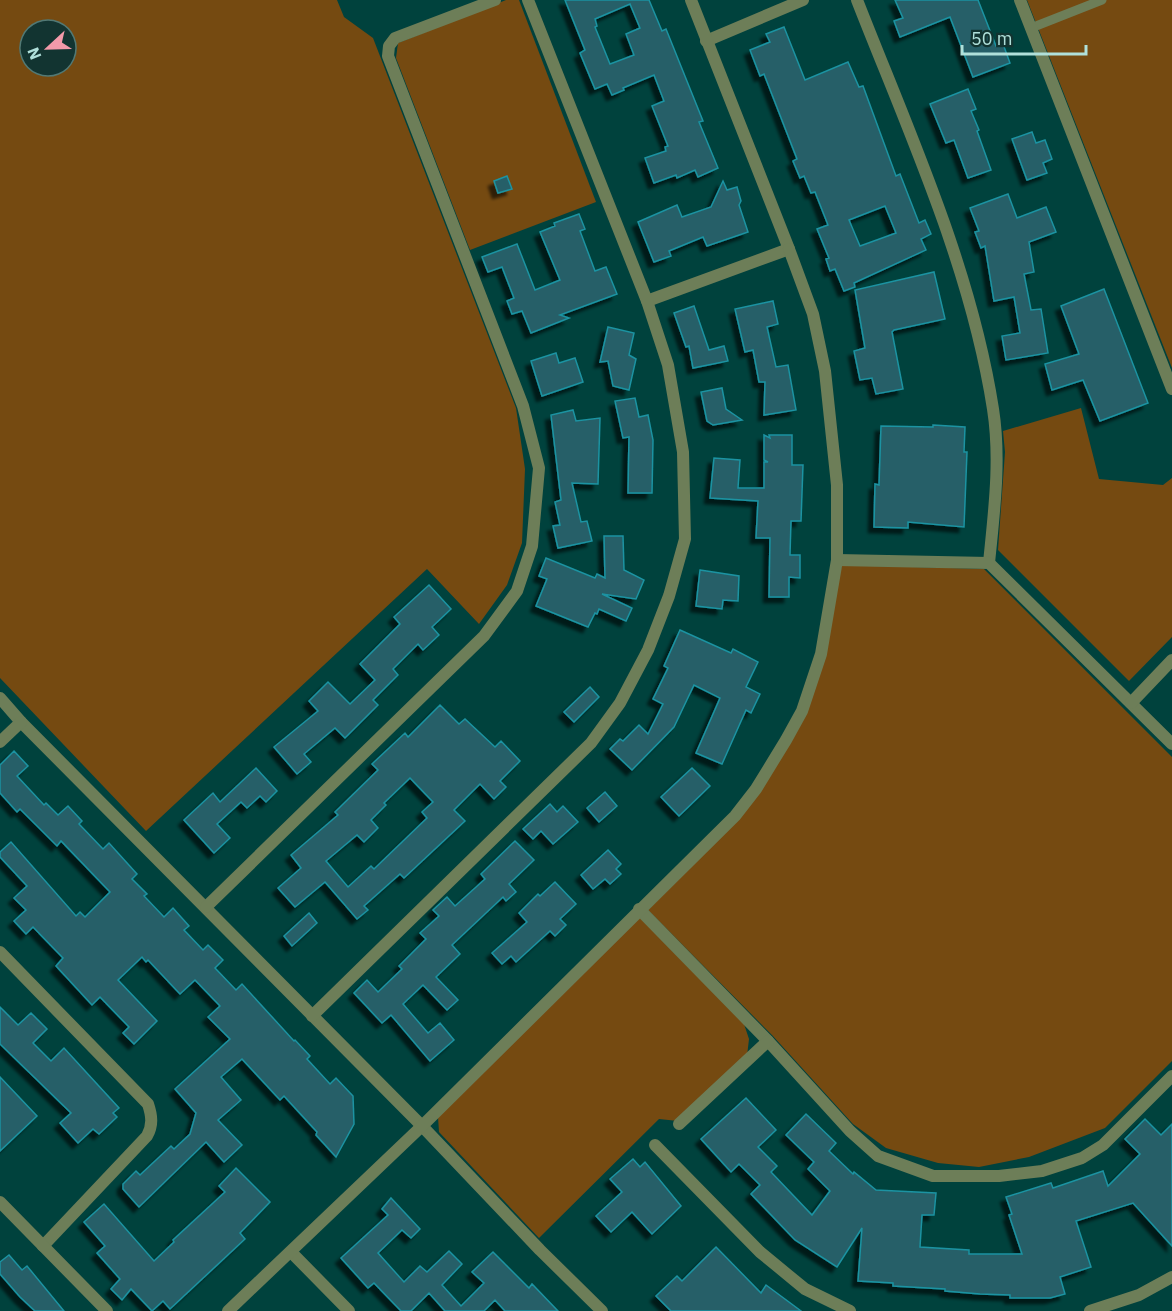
<svg xmlns="http://www.w3.org/2000/svg" width="1172" height="1311" viewBox="0 0 1172 1311" font-family="'IBM Plex Sans',sans-serif">
  <style>
    .green { fill: #754a11; fill-rule: evenodd }
    .building { fill: #275f67; stroke: #1b93a2; stroke-width: 1.5; fill-rule: evenodd; filter: url(#shadow) }
    .lines { fill: none; stroke-linecap: round; stroke-linejoin: round }
    .service { stroke: #6d7e58; stroke-width: 9 }
    .minor { stroke: #6d7e58; stroke-width: 12 }
  </style>
  <defs>
    <filter id="shadow"><feDropShadow dx="-5.5" dy="5.5" stdDeviation="1.5" flood-color="#0009"/></filter>
  </defs>
  <rect width="100%" height="100%" fill="#00423d"/>
  <!-- green -->
  <g class="green">
    <path d="M0,0H337L344,17L373,38L516,408L525,469L522,543L507,585L479,624L427,569L146,831L0,678ZM30,30H66V66H30Z"/>
    <path d="M506,0H519L596,202L470,250L396,58L398,43Z"/>
    <path d="M1027,0H1172V368Z"/>
    <path d="M1081,408L1099,479L1163,485L1172,478V637L1129,681L998,550L1005,452L1003,431Z"/>
    <path d="M842,565L984,569L1172,757V1061L1105,1128L1029,1157L979,1167L938,1163L886,1148L853,1124L772,1035L648,910L738,819L805,712Z"/>
    <path d="M638,916L744,1024L749,1039L747,1056L678,1121L659,1119L539,1238L439,1132L438,1117Z"/>
  </g>
  <!-- building -->
  <g class="building">
    <path d="M565,0H649L662,31L666,29L703,121L699,122L718,168L698,177L695,170L677,178L676,175L654,183L645,158L666,151L665,147L668,146L652,106L664,101L654,75L623,88L624,90L612,95L607,84L595,89L580,53L585,50ZM630,4L640,28L626,34L634,55L610,64L595,27L597,26L595,19Z"/>
    <path d="M895,0H978L996,46L1003,44L1010,63L973,77L950,17L900,37L894,21L903,18Z"/>
    <path d="M784,27L805,80L848,62L859,87L863,86L896,176L900,174L919,223L925,220L931,234L921,239L926,250L854,283L855,287L844,291L835,269L830,271L826,259L829,258L817,229L828,225L815,192L811,193L804,176L800,178L793,161L797,159L764,74L760,76L750,50L770,42L766,34ZM885,206L896,233L860,246L849,220Z"/>
    <path d="M968,89L976,109L971,111L979,130L977,131L991,170L968,178L954,140L946,143L930,104Z"/>
    <path d="M1032,132L1036,143L1045,140L1052,159L1043,163L1047,173L1027,180L1012,139Z"/>
    <path d="M507,176L512,189L498,193L494,181Z"/>
    <path d="M723,181L727,190L737,187L741,201L739,205L748,232L707,246L703,237L669,251L671,256L654,262L638,222L677,205L682,217L711,207Z"/>
    <path d="M1008,194L1017,218L1046,207L1056,232L1029,242L1034,272L1024,274L1031,310L1041,309L1048,353L1006,360L1002,336L1020,333L1014,297L994,301L985,246L981,248L975,232L979,231L970,208Z"/>
    <path d="M579,214L585,229L580,231L595,271L606,267L617,294L560,315L569,318L531,333L522,311L512,314L507,301L514,298L502,267L488,272L482,257L517,244L535,290L560,280L540,232L555,226L554,223Z"/>
    <path d="M934,272L945,319L894,330L892,332L903,389L876,394L872,378L860,380L854,351L865,348L855,290Z"/>
    <path d="M1104,289L1148,403L1100,421L1083,380L1052,390L1045,364L1079,354L1061,306Z"/>
    <path d="M773,301L778,324L767,327L776,367L788,365L796,410L764,415L765,382H759L753,350L745,352L735,309Z"/>
    <path d="M694,306L709,350L724,346L728,361L693,368L689,346L686,347L674,313Z"/>
    <path d="M608,327L634,333L629,355L636,359L629,390L613,386L608,361L600,362Z"/>
    <path d="M556,353L559,363L575,358L583,382L542,396L531,361Z"/>
    <path d="M722,388L726,409L742,420L713,425L707,421L701,392Z"/>
    <path d="M635,398L639,417L648,415L653,440L652,493H628L629,437L623,438L615,401Z"/>
    <path d="M573,410L576,421L600,418L598,484L572,483L581,522L587,521L592,541L558,548L553,526L560,525L555,502L561,500L551,415Z"/>
    <path d="M933,425L965,427L964,452H967L964,527L908,522V528L874,527L875,484L879,485L881,426L933,427Z"/>
    <path d="M764,435L770,438L769,435H792V465H803L801,521H791L790,555H800V578L789,577V597H769L770,538H756L758,501L710,498L714,458L740,460L738,488H764V462H768L764,460Z"/>
    <path d="M604,536H623L624,570L644,580L636,599L602,594L632,608L626,621L599,609L597,614L595,613L588,627L536,606L547,579L539,576L546,558L595,578L597,574L605,578Z"/>
    <path d="M700,570L739,576L738,601L723,600L722,609L696,606Z"/>
    <path d="M429,585L451,609L432,627L439,635L423,650L418,644L393,669L398,675L373,700L378,705L345,738L335,728L304,754L311,762L297,774L274,747L318,711L309,701L328,682L350,704L375,680L360,664L400,624L394,617Z"/>
    <path d="M680,630L731,653L733,649L758,662L746,687L760,694L751,713L746,710L722,764L696,753L720,698L694,685L674,727L632,770L610,749L620,739L623,741L639,725L648,734L663,704L653,699L668,668L664,666Z"/>
    <path d="M590,687L599,697L574,722L564,712Z"/>
    <path d="M440,705L459,724L465,719L495,747L501,741L520,761L500,781L506,787L494,799L480,784L454,810L465,821L404,878L400,874L364,906L368,910L357,919L325,882L295,907L278,888L301,868L291,855L338,815L335,812L378,770L372,764L405,733L408,737ZM410,778L433,802L422,812L427,818L374,869L371,866L348,887L326,861L357,835L364,842L378,828L371,820L386,805L384,803Z"/>
    <path d="M14,751L28,766L17,776L44,805L46,803L58,815L68,806L82,821L79,824L103,849L109,843L137,874L132,879L147,894L144,896L164,917L173,908L189,926L184,930L203,950L208,945L223,960L215,968L236,990L242,984L294,1041L295,1040L310,1056L307,1059L330,1084L336,1078L353,1096L354,1124L336,1157L316,1135L317,1132L284,1096L280,1100L242,1059L221,1077L241,1100L218,1120L242,1145L224,1162L206,1142L139,1207L123,1189V1184L136,1171L140,1175L171,1146L174,1149L190,1134L196,1113L175,1089L230,1039L208,1017L220,1006L195,980L180,994L148,960L146,962L142,957L118,980L157,1021L134,1044L123,1033L129,1027L100,997L92,1005L56,966L63,958L33,927L26,934L14,921L26,910L14,898L27,886L0,857V852L11,842L76,916L80,912L85,917L110,892L61,841L57,846L20,809L17,812L0,793V765Z"/>
    <path d="M256,768L277,791L266,802L260,796L247,808L241,802L217,824L230,838L214,853L184,820L213,793L220,802Z"/>
    <path d="M692,768L710,786L679,816L661,797Z"/>
    <path d="M605,792L617,806L599,822L587,808Z"/>
    <path d="M550,804L557,812L563,806L578,822L553,844L541,831L533,839L523,829Z"/>
    <path d="M515,841L534,860L509,884L516,892L506,901L503,897L452,945L460,954L436,977L458,1000L447,1010L423,985L403,1004L428,1033L440,1023L454,1040L430,1061L391,1015L382,1023L354,993L367,980L378,992L402,969L399,966L426,939L420,933L439,916L433,910L447,897L455,906L485,879L481,874Z"/>
    <path d="M608,850L621,864L616,869L621,874L610,884L605,879L593,889L581,875Z"/>
    <path d="M555,882L576,904L560,919L566,925L555,936L550,931L516,962L511,956L502,964L492,953L527,922L519,913L538,894L540,896Z"/>
    <path d="M309,913L317,923L292,946L284,936Z"/>
    <path d="M0,1007L18,1025L31,1013L47,1029L33,1043L51,1061L64,1048L119,1108L113,1113L117,1117L99,1134L93,1129L78,1143L60,1123L71,1113L0,1044Z"/>
    <path d="M0,1077L37,1116L0,1151Z"/>
    <path d="M746,1098L776,1130L758,1147L777,1166L771,1172L812,1215L830,1191L808,1169L814,1162L786,1135L806,1114L836,1143L829,1151L853,1174L854,1172L876,1190L936,1193L934,1215H922L920,1247L969,1250V1254H1022L1009,1215L1012,1214L1006,1197L1051,1183L1053,1188L1103,1171L1108,1186L1140,1154L1125,1139L1145,1119L1161,1135L1172,1124V1246L1133,1203L1076,1221L1091,1267L1060,1277L1065,1294L1050,1298H1010V1295L980,1294L945,1291V1289L893,1286V1283L858,1281L862,1228L837,1267L795,1240L751,1194L760,1185L739,1164L731,1172L701,1139Z"/>
    <path d="M633,1159L640,1167L645,1162L681,1206L652,1234L632,1212L611,1232L596,1216L622,1192L610,1179Z"/>
    <path d="M236,1168L270,1202L240,1233L245,1239L170,1309L163,1301L152,1311L131,1289L122,1300L111,1289L120,1279L97,1253L105,1246L84,1222L104,1204L154,1261L174,1242L173,1240L225,1192L219,1186Z"/>
    <path d="M391,1198L420,1229L411,1238L402,1230L378,1253L404,1282L420,1266L427,1272L449,1251L462,1264L442,1285L461,1306L484,1283L472,1272L493,1252L529,1288L532,1284L558,1311H505L495,1300L484,1311H445L429,1293L411,1311H401L374,1283L368,1288L341,1258L388,1215L382,1209Z"/>
    <path d="M716,1247L761,1293L766,1285L801,1311H671L656,1296L677,1276L682,1281Z"/>
    <path d="M9,1255L22,1270L27,1266L64,1311H35L20,1297L0,1274V1262Z"/>
  </g>
  <g class="lines">
    <!-- service -->
    <path class="service" d="M1031,28L1102,0"/>
    <!-- minor -->
    <g class="minor">
      <path d="M857,0C909,133 971,267 993,409C1001,460 994,512 989,563"/>
      <path d="M1020,0L1172,389"/>
      <path d="M706,41L803,0"/>
      <path d="M647,301L789,249L691,0"/>
      <path d="M837,560L989,563L1172,744"/>
      <path d="M0,698L21,722L422,1126L540,1250L602,1311"/>
      <path d="M1131,703L1172,660"/>
      <path d="M0,742L21,722"/>
      <path d="M206,907L484,636L517,591L532,546L539,468L523,406L388,56L389,46L395,38L495,0"/>
      <path d="M639,909L768,1041L850,1131L878,1156L933,1176H999L1042,1171L1082,1158L1103,1145L1172,1076"/>
      <path d="M0,952L148,1104C152,1116 153,1125 147,1136L43,1246"/>
      <path d="M312,1016L591,743L620,703L648,650L669,596L685,539L683,452L668,365L647,301L528,0"/>
      <path d="M679,1124L768,1041"/>
      <path d="M655,1145L760,1252L805,1289L850,1311"/>
      <path d="M0,1202L107,1311"/>
      <path d="M291,1252L349,1311"/>
      <path d="M228,1311L422,1126L735,816L756,789L786,740L802,711L821,654L837,560V485L825,371L813,314L789,249"/>
      <path d="M1090,1311L1139,1295L1172,1277"/>
    </g>
  </g>
  <!-- north arrow -->
  <g transform="translate(48 48) rotate(248)"><circle r="28" fill="#123431" stroke="#517975" stroke-width="1.5"/>
  <path d="M0-4.5L10 22L0 15L-10 22Z" fill="#f39aaa"/>
  <text y="-9" font-size="16" font-weight="bold" text-anchor="middle" fill="#b0e0da">N</text>
  </g>
  <!-- scale -->
  <path d="M962 45v9h124v-9" fill="none" stroke="#b0e0da" stroke-width="3"/>
  <text x="971" y="45" font-size="18" fill="#b0e0da" stroke="#123431" stroke-width="4.5" paint-order="stroke">50 m</text>
</svg>
